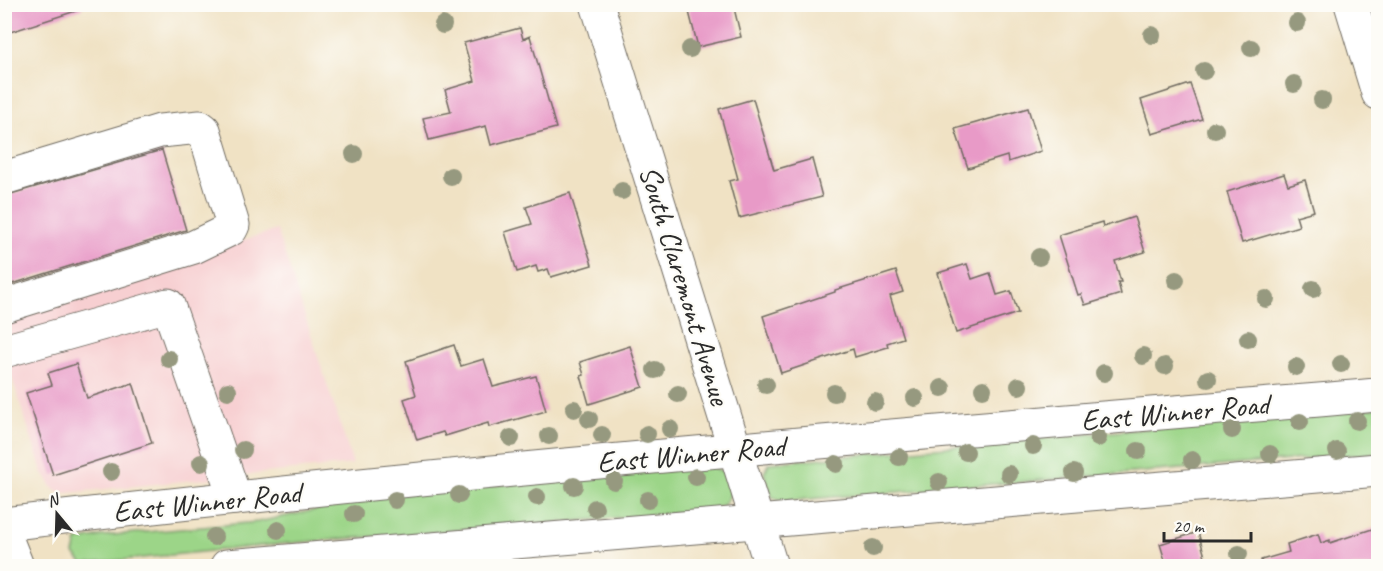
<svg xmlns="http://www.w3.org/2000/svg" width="1383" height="571" viewBox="0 0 1383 571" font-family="Caveat,sans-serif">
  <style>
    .built { fill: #f7cfd1 }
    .green { fill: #9cd588; stroke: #64805a; stroke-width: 1.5 }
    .building { fill: #e89ac7 }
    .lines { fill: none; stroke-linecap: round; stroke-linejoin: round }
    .minor-casing { stroke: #706b61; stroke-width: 35 }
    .major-casing { stroke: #706b61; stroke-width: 35 }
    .minor { stroke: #fff; stroke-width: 33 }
    .major { stroke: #fff; stroke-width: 33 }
    .tree { fill: #96997f }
    .labels { text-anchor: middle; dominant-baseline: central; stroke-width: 4.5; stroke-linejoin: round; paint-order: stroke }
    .street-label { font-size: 30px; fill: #2b2b2b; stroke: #fdfcf7 }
  </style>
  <rect width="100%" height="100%" fill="#fdfcf7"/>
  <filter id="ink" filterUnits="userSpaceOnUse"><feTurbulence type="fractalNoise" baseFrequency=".0167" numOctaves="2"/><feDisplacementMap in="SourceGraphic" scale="12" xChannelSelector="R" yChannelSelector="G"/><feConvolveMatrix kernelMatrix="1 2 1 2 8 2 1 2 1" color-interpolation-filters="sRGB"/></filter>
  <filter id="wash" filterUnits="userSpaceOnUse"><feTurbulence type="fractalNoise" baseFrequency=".008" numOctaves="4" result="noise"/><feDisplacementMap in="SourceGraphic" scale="24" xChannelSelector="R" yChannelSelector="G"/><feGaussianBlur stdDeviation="1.35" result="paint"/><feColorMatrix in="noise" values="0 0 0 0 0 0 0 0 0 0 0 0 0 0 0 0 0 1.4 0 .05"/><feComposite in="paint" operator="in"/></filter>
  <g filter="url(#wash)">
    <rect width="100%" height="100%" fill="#f0e2c4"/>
    <!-- built -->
    <path class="built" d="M277,230L353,464L67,493L54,490L42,471L5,356L4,311Z"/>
    <!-- green -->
    <g class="green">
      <path d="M1378,408V453L784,501L772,497L764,473L769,463Z"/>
      <path d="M710,466L724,472L731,493L724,505L705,511L290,543L83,564L74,554L77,541L102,536L258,522L387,495Z"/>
    </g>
    <g id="blocks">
      <!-- building -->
      <g class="building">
        <path d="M4,4H81L82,9L4,34Z"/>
        <path d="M687,4H733L741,37L698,47Z"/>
        <path d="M520,28L523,39L530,36L556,128L491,145L486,126L429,140L423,118L451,112L445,90L475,81L464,43Z"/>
        <path d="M1190,84L1202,119L1152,134L1141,100Z"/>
        <path d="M753,99L774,170L812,159L822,197L739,218L729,181L738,179L719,109Z"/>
        <path d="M1028,108L1041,151L1008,162L1007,156L968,168L955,129Z"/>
        <path d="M162,150L186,230L12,284L4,258V196Z"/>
        <path d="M1284,174L1288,185L1305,180L1314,211L1296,216L1299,226L1242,243L1227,192Z"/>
        <path d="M570,193L592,265L551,277L548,269L538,272L536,266L517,272L505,232L532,224L526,207Z"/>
        <path d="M1134,217L1145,252L1115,261L1121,282H1118L1121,294L1085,305L1081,294L1078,295L1059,235L1102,222L1103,227Z"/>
        <path d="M967,264L972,279L990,273L997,295L1011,291L1018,313L956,333L938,273Z"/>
        <path d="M896,271L903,292L890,296L903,338L887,343L888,347L855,357L853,349L781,373L763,316L835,292V290Z"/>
        <path d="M454,345L461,366L484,359L493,387L536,376L546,411L489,427L488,423L445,436L443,432L417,440L404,399L416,395L406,361Z"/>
        <path d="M630,346L643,387L589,404L581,376L584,375L580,362Z"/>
        <path d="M76,364L87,398L133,383L152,443L53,475L26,393L52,385L48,373Z"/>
        <path d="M1378,527V567H1262L1261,560L1289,552L1287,544L1318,534L1321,543L1330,540V543Z"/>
        <path d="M1198,532L1208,567H1167L1160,544Z"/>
      </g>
    </g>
  </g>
  <g filter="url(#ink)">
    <use href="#blocks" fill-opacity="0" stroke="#706b61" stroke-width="1.5"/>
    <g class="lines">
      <!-- minor casing -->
      <g class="minor-casing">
        <g id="minor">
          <path d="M597,4L771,566"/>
          <path d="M1351,4L1378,93"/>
          <path d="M4,178L160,131L200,127L204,130L233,225L231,229L194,247L4,306"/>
          <path d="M4,351L168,305L235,498"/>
          <path d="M4,524C461,470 920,433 1378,395"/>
          <path d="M227,566L1378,470"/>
        </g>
      </g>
      <!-- major casing -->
      <g class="major-casing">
        <path id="major" d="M4,533L17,566"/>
      </g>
      <!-- minor -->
      <use href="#minor" class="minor"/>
      <!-- major -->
      <use href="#major" class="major"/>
    </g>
    <!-- trees -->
    <g class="tree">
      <circle cx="1297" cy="23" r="9"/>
      <circle cx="443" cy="25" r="9"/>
      <circle cx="1152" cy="35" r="9"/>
      <circle cx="1251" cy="48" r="9"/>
      <circle cx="690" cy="49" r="9"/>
      <circle cx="1204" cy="71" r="9"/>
      <circle cx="1294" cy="84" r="9"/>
      <circle cx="1322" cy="100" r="9"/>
      <circle cx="1215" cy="130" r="9"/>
      <circle cx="354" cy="154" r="9"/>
      <circle cx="451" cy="176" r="9"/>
      <circle cx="622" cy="191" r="9"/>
      <circle cx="1039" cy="257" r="9"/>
      <circle cx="1176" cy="280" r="9"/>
      <circle cx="1313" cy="289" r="9"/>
      <circle cx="1266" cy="299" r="9"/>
      <circle cx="1248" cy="339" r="9"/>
      <circle cx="1143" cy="356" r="9"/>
      <circle cx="169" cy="359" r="9"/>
      <circle cx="1341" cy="364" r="9"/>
      <circle cx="1165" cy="366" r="9"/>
      <circle cx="1296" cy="367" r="9"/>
      <circle cx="655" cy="370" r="9"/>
      <circle cx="1104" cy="373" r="9"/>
      <circle cx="1208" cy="379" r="9"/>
      <circle cx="766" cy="385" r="9"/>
      <circle cx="1019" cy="386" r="9"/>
      <circle cx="942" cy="388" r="9"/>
      <circle cx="983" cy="389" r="9"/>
      <circle cx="228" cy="391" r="9"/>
      <circle cx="834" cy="393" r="9"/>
      <circle cx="678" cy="394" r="9"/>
      <circle cx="915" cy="398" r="9"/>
      <circle cx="875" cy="402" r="9"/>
      <circle cx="574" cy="409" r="9"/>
      <circle cx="589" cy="419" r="9"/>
      <circle cx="1357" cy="421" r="9"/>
      <circle cx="1300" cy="422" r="9"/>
      <circle cx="670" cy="429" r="9"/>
      <circle cx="1232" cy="430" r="9"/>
      <circle cx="647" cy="434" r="9"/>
      <circle cx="602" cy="435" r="9"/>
      <circle cx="549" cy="436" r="9"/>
      <circle cx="511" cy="438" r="9"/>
      <circle cx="1098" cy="438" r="9"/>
      <circle cx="1033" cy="446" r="9"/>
      <circle cx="243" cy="450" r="9"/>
      <circle cx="1138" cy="451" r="9"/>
      <circle cx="1337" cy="451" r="9"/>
      <circle cx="966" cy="452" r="9"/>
      <circle cx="1270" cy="454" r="9"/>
      <circle cx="899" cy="457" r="9"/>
      <circle cx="1192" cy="460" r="9"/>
      <circle cx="201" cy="463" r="9"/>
      <circle cx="836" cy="464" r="9"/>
      <circle cx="111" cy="472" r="9"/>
      <circle cx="1074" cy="473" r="9"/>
      <circle cx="1009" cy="474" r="9"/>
      <circle cx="696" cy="477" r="9"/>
      <circle cx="614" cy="481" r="9"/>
      <circle cx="939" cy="482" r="9"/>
      <circle cx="574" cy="486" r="9"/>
      <circle cx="459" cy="495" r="9"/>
      <circle cx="537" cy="497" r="9"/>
      <circle cx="395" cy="500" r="9"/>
      <circle cx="648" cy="500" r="9"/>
      <circle cx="595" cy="508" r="9"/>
      <circle cx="354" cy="514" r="9"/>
      <circle cx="278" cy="530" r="9"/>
      <circle cx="214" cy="537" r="9"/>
      <circle cx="873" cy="548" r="9"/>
      <circle cx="1239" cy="554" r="9"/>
    </g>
  </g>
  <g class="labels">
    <!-- street labels -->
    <g class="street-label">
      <text transform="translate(685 285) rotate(73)">South Claremont Avenue</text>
      <text transform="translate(1175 412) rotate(-5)">East Winner Road</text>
      <text transform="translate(691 454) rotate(-5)">East Winner Road</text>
      <text transform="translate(207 502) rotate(-6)">East Winner Road</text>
    </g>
  </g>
  <!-- margin -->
  <rect width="1383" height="571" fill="none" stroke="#fdfcf7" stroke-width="24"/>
  <!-- north arrow -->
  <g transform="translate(57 514) rotate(341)" stroke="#fdfcf7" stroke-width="4.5" paint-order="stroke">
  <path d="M0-4.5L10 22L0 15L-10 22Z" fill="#2b2b2b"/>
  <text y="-9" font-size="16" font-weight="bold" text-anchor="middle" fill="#2b2b2b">N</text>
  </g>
  <!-- scale -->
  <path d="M1164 532v9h87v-9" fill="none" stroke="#2b2b2b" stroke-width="3"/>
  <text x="1173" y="532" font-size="18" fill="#2b2b2b" stroke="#fdfcf7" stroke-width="4.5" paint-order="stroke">20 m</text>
</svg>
